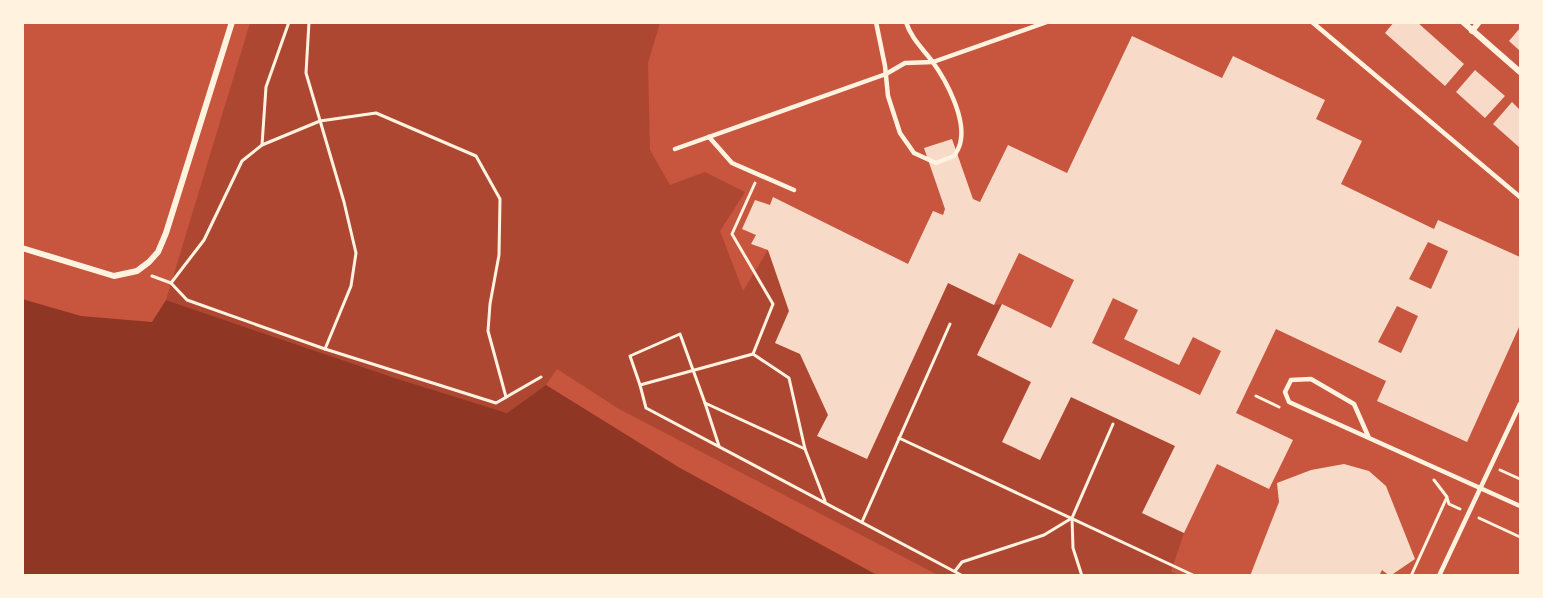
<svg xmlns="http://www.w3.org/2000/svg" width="1543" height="598" viewBox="0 0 1543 598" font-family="Signika,sans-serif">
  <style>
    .green { fill: #ae4732 }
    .water { fill: #8f3625 }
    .building { fill: #f7dbc8; fill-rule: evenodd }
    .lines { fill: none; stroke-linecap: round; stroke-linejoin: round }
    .path { stroke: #fff3e0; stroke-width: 3 }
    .service { stroke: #fff3e0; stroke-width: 4.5 }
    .minor { stroke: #fff3e0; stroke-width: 6 }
  </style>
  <rect width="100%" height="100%" fill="#c8553d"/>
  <!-- green -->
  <path class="green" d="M250,23H660L648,63L650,150L670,185L705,172L745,192L720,231L743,291L768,250L789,311L776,343L800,354L828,415L817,436L867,459L948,283L994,305L1002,304L977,355L1031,382L1003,442L1040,460L1071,397L1175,446L1143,513L1184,533L1171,572L1179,575H938L619,409L557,369L546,385L507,413L395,378L166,300Z"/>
  <!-- water -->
  <path class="water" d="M22,299L81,316L152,322L166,300L395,378L507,413L546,385L680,468L877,575H23Z"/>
  <!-- building -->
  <g class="building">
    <path d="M1394,22H1417L1464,64L1445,86L1385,33Z"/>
    <path d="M1520,28V51L1509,41Z"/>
    <path d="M1132,36L1222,78L1233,56L1325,100L1316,119L1362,141L1341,184L1434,229L1438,220L1520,257V325L1467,442L1377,401L1386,381L1276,329L1236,413L1293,440L1269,489L1217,464L1184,533L1142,513L1175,446L1071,397L1040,460L1002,442L1031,382L977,355L1002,304L1051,328L1074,280L1019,253L994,305L948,283L867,459L817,436L828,415L800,354L775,343L789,311L768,250L751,244L756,235L742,229L755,200L770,205L773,197L908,264L933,211L943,215L945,209L924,148L952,139L973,199L980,202L1008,145L1067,173ZM1428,242L1448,251L1431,289L1409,279ZM1113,298L1138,310L1124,339L1179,365L1193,337L1221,351L1200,395L1092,343ZM1397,306L1418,316L1401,353L1378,342Z"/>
    <path d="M1475,70L1505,96L1485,118L1456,92Z"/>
    <path d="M1512,102L1520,110V148L1493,124Z"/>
    <path d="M1344,464L1369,471L1386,486L1415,559L1390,576L1382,570L1379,576H1250L1279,502L1277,483L1311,470Z"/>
  </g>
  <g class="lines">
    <!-- path -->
    <g class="path">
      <path d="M309,22L306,73L344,202L356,253L351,286L325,349"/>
      <path d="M262,145L266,87L289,22"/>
      <path d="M755,183L732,234L773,304L753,354L789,378L805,449L825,501"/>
      <path d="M152,276L171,283L187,300L325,349L496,403L541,377"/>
      <path d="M171,283L204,240L242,161L262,145L320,121L376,113L476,156L500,199L499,255L490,304L488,331L506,397"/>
      <path d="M753,354L640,385L646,408L963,576"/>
      <path d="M640,385L630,356L680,334L705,403L805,449"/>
      <path d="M1256,396L1279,407"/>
      <path d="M705,403L719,446"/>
      <path d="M899,438L1195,576"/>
      <path d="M1500,470L1520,479"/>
      <path d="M1447,498L1449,504L1460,509"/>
      <path d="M1072,518L1073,548L1082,576"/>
      <path d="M1479,518L1520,537"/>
      <path d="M862,522L950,324"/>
      <path d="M955,571L962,562L1044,535L1072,518L1113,424"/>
      <path d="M1411,576L1447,497L1434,480"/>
    </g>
    <!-- service -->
    <g class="service">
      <path d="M876,22L885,66L888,96L900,133L914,153L936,163L954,156C956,153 959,148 960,144C967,119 946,80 932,61C922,48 911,38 906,22"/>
      <path d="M1312,22L1520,197"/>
      <path d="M709,137L732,163L794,190"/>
      <path d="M675,149L886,74L905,63L933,62L1047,22"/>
      <path d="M1369,438L1354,404L1311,379L1291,380L1285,392L1289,402L1520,506"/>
      <path d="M1439,576L1520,404"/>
    </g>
    <!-- minor -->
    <g class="minor">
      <path d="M1463,22L1520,72"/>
      <path d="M1472,31L1479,22"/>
      <path d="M22,248L114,276L137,271L149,262L158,252L166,233L232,22"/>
    </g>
  </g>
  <!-- border -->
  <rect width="1543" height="598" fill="none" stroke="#fff3e0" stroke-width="48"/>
</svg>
